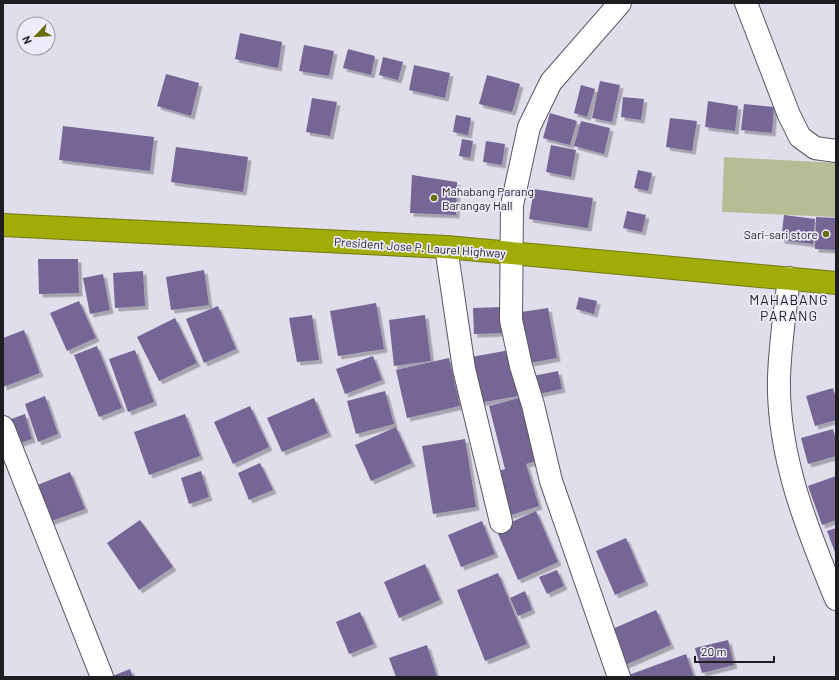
<svg xmlns="http://www.w3.org/2000/svg" width="839" height="680" viewBox="0 0 839 680" font-family="Barlow,sans-serif">
  <style>
    .green { fill: #b6bc93 }
    .building { fill: #746696; filter: url(#shadow) }
    .lines { fill: none; stroke-linecap: round; stroke-linejoin: round }
    .minor-casing { stroke: #5a5763; stroke-width: 24 }
    .highway-casing { stroke: #747a11; stroke-width: 24 }
    .minor { stroke: #fff; stroke-width: 22 }
    .highway { stroke: #a2ac08; stroke-width: 22 }
    .poi-dot { fill: #676d12; stroke: #eeebfa; stroke-width: 1.5 }
    .labels { text-anchor: middle; dominant-baseline: central; stroke-width: 3.5; stroke-linejoin: round; paint-order: stroke }
    .poi-label { font-size: 12px; fill: #1e1d22; stroke: #eeebfa; text-anchor: start }
    .street-label { font-size: 12px; fill: #1e1d22; stroke: #eeebfa }
    .quarter-label { font-size: 14px; letter-spacing: 1px; fill: #1e1d22; stroke: #eeebfa }
  </style>
  <defs>
    <filter id="shadow"><feDropShadow dx="3.5" dy="3.5" stdDeviation="0" flood-color="#0004"/></filter>
  </defs>
  <rect width="100%" height="100%" fill="#e1deec"/>
  <!-- green -->
  <path class="green" d="M724,157L836,163V217L722,212Z"/>
  <!-- building -->
  <g class="building">
    <path d="M240,33L282,42L278,68L235,59Z"/>
    <path d="M304,45L334,51L329,76L299,71Z"/>
    <path d="M348,49L375,56L371,75L343,68Z"/>
    <path d="M383,57L403,62L398,80L379,75Z"/>
    <path d="M414,65L450,73L445,98L409,90Z"/>
    <path d="M166,74L199,83L191,116L157,106Z"/>
    <path d="M487,75L520,84L512,112L479,104Z"/>
    <path d="M600,81L620,85L612,122L592,118Z"/>
    <path d="M581,85L595,89L587,117L574,113Z"/>
    <path d="M623,97L644,99L641,120L621,117Z"/>
    <path d="M312,98L337,102L330,136L306,132Z"/>
    <path d="M708,101L738,106L735,131L705,127Z"/>
    <path d="M744,104L774,107L772,133L741,130Z"/>
    <path d="M550,113L577,121L570,145L543,138Z"/>
    <path d="M456,115L471,118L468,135L453,132Z"/>
    <path d="M670,118L697,121L692,151L666,147Z"/>
    <path d="M581,121L610,128L604,154L574,146Z"/>
    <path d="M63,126L154,137L150,171L59,160Z"/>
    <path d="M462,139L473,141L470,158L459,156Z"/>
    <path d="M486,141L505,144L502,165L483,162Z"/>
    <path d="M551,145L576,150L571,177L546,172Z"/>
    <path d="M176,147L248,157L243,192L171,182Z"/>
    <path d="M638,170L652,173L648,191L634,188Z"/>
    <path d="M412,175L457,182L456,215L410,213Z"/>
    <path d="M534,189L593,198L588,228L529,219Z"/>
    <path d="M627,211L646,215L642,232L623,228Z"/>
    <path d="M784,215L815,219L813,244L781,240Z"/>
    <path d="M816,217L836,218V250L815,249Z"/>
    <path d="M38,259H78L79,293L39,294Z"/>
    <path d="M204,270L209,305L171,310L166,277Z"/>
    <path d="M143,271L145,306L115,308L113,273Z"/>
    <path d="M103,274L110,310L90,314L83,278Z"/>
    <path d="M579,297L597,301L594,314L576,309Z"/>
    <path d="M79,301L96,338L67,351L50,313Z"/>
    <path d="M376,303L384,349L338,356L330,311Z"/>
    <path d="M218,306L236,349L204,363L186,319Z"/>
    <path d="M504,307L506,333L474,334L473,308Z"/>
    <path d="M548,308L557,358L530,363L521,312Z"/>
    <path d="M312,315L319,360L297,362L289,318Z"/>
    <path d="M425,315L431,361L394,366L389,320Z"/>
    <path d="M175,318L197,363L159,381L137,337Z"/>
    <path d="M24,330L40,373L3,387V338Z"/>
    <path d="M97,346L122,408L99,417L74,355Z"/>
    <path d="M135,350L154,402L128,412L109,359Z"/>
    <path d="M510,350L518,396L479,403L471,357Z"/>
    <path d="M373,356L382,380L345,394L336,369Z"/>
    <path d="M449,358L460,406L407,418L396,370Z"/>
    <path d="M558,371L562,389L538,394L533,376Z"/>
    <path d="M833,388L836,400V420L815,426L806,396Z"/>
    <path d="M385,391L394,424L356,434L347,401Z"/>
    <path d="M45,396L58,434L38,442L25,404Z"/>
    <path d="M523,397L540,460L526,464L539,506L508,516L493,473L505,469L489,406Z"/>
    <path d="M314,398L328,433L282,452L267,418Z"/>
    <path d="M250,406L269,447L233,464L214,422Z"/>
    <path d="M25,414L32,439L6,448L3,422Z"/>
    <path d="M185,414L200,456L149,475L134,432Z"/>
    <path d="M396,427L412,463L371,481L355,445Z"/>
    <path d="M833,429L836,442V456L808,464L801,438Z"/>
    <path d="M465,439L476,507L433,514L422,446Z"/>
    <path d="M260,463L273,490L249,500L238,473Z"/>
    <path d="M201,471L209,497L189,504L181,478Z"/>
    <path d="M70,472L85,509L49,522L35,486Z"/>
    <path d="M836,476V520L822,525L808,486Z"/>
    <path d="M536,511L558,562L518,580L496,529Z"/>
    <path d="M140,520L173,567L139,590L107,543Z"/>
    <path d="M482,521L495,554L461,567L448,535Z"/>
    <path d="M836,528V555L827,531Z"/>
    <path d="M626,538L645,582L615,595L596,551Z"/>
    <path d="M425,564L440,600L399,618L384,582Z"/>
    <path d="M557,570L564,586L547,594L539,577Z"/>
    <path d="M498,573L527,644L485,661L457,590Z"/>
    <path d="M525,591L532,610L518,616L510,598Z"/>
    <path d="M656,610L671,645L625,665L610,630Z"/>
    <path d="M360,612L374,644L349,654L336,622Z"/>
    <path d="M728,640L734,665L702,673L695,648Z"/>
    <path d="M427,645L437,677H396L389,658Z"/>
    <path d="M686,654L694,677H626V676Z"/>
    <path d="M130,669L133,677H110Z"/>
  </g>
  <g class="lines">
    <!-- minor casing -->
    <g class="minor-casing">
      <g id="minor">
        <path d="M746,3L789,115L800,137L815,148L836,151"/>
        <path d="M446,247L464,369L501,522"/>
        <path d="M789,278C785,311 780,344 779,378C777,455 807,529 836,599"/>
        <path d="M3,427L102,677"/>
        <path d="M619,677L551,481L533,405L521,366L511,320L512,205L529,127L551,82L620,3"/>
      </g>
    </g>
    <!-- highway casing -->
    <g class="highway-casing">
      <path id="highway" d="M3,225L446,247L836,283"/>
    </g>
    <!-- minor -->
    <use href="#minor" class="minor"/>
    <!-- highway -->
    <use href="#highway" class="highway"/>
  </g>
  <!-- markers -->
  <g class="poi-dot">
    <circle cx="434" cy="198" r="4"/>
    <circle cx="826" cy="234" r="4"/>
  </g>
  <g class="labels">
    <!-- poi labels -->
    <g class="poi-label">
      <text x="442" y="191">Mahabang Parang<tspan x="442" dy="14">Barangay Hall</tspan></text>
      <text x="818" y="234" text-anchor="end">Sari-sari store</text>
    </g>
    <!-- street labels -->
    <g class="street-label">
      <text transform="translate(420 247) rotate(4)">President Jose P. Laurel Highway</text>
    </g>
    <!-- quarter labels -->
    <g class="quarter-label">
      <text x="789" y="299">MAHABANG<tspan x="789" dy="16">PARANG</tspan></text>
    </g>
  </g>
  <!-- border -->
  <rect width="839" height="680" fill="none" stroke="#1e1d22" stroke-width="8"/>
  <!-- north arrow -->
  <g transform="translate(36 36) rotate(245)"><circle r="19" fill="#eeebfa" stroke="#9b99a4"/>
  <path d="M0-3L7 15L0 10L-7 15Z" fill="#676d12"/>
  <text y="-6" font-size="11" font-weight="bold" text-anchor="middle" fill="#1e1d22">N</text>
  </g>
  <!-- scale -->
  <path d="M695 656v6h79v-6" fill="none" stroke="#1e1d22" stroke-width="2"/>
  <text x="701" y="656" font-size="12" fill="#1e1d22" stroke="#eeebfa" stroke-width="3" paint-order="stroke">20 m</text>
</svg>
